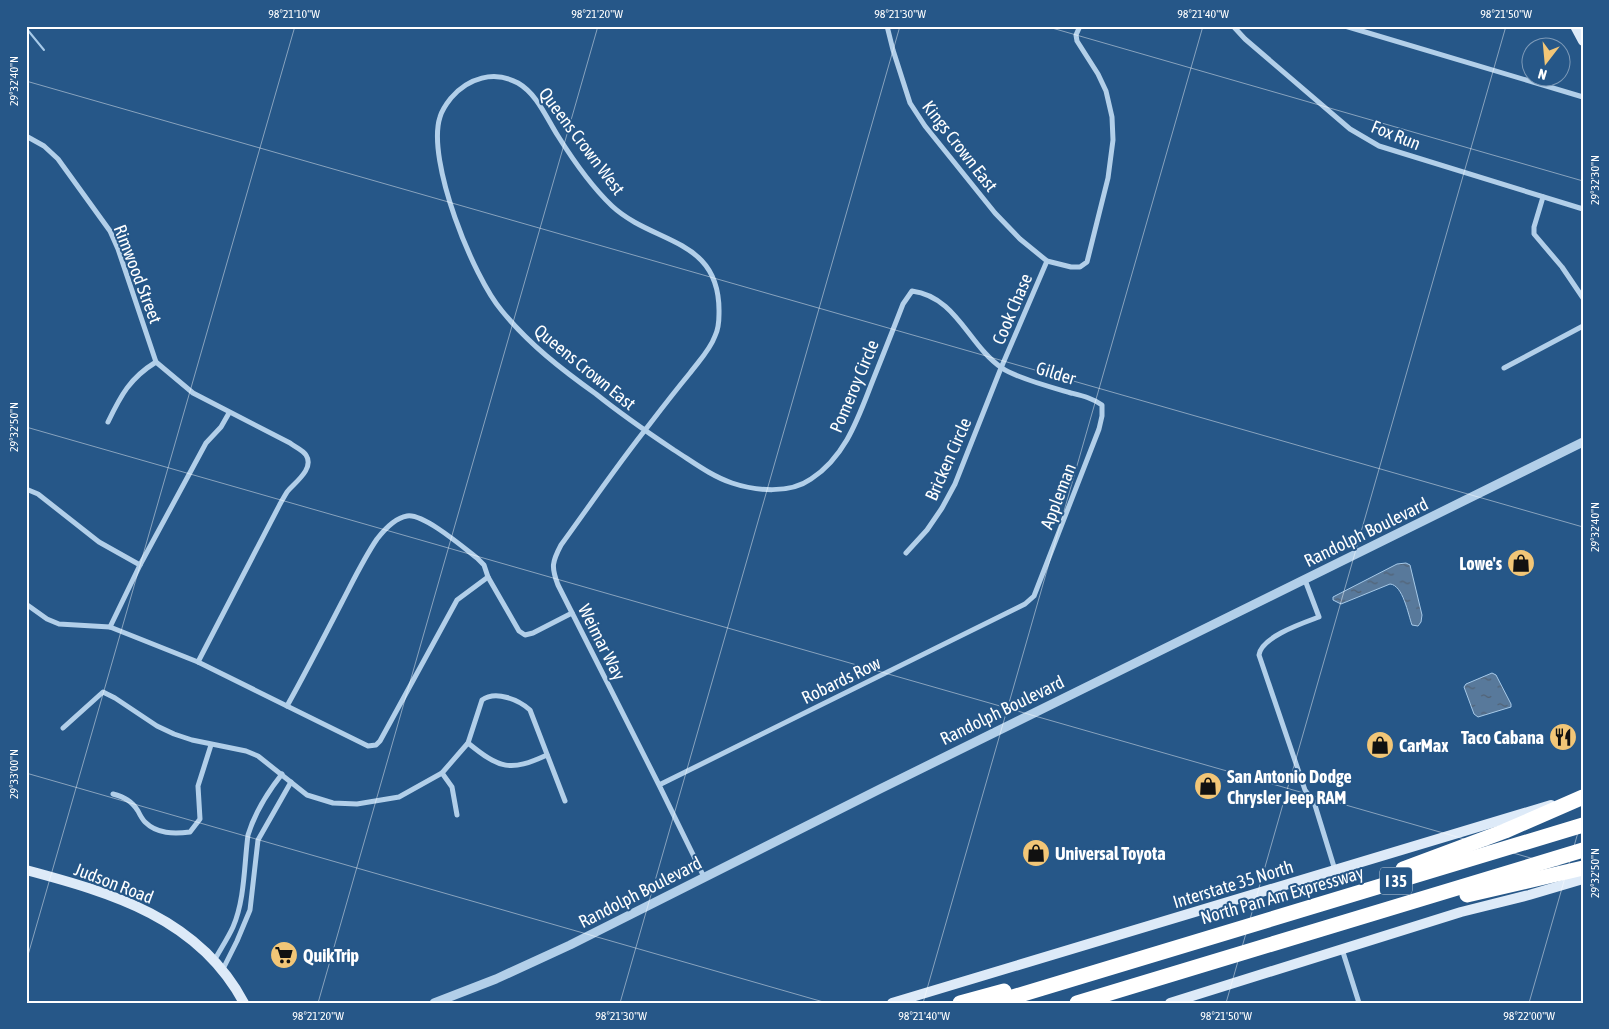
<svg xmlns="http://www.w3.org/2000/svg" width="1609" height="1029" viewBox="0 0 1609 1029" font-family="'Asap Condensed',sans-serif">
  <style>
    .water { fill: url(#water-ripples); stroke: #a7cae9 }
    .lines { fill: none; stroke-linecap: round; stroke-linejoin: round }
    .stream { stroke: #a7cae9; stroke-width: 2 }
    .minor { stroke: #b2cfe9; stroke-width: 5 }
    .tertiary { stroke: #b2cfe9; stroke-width: 9 }
    .secondary { stroke: #ddeaf8; stroke-width: 10 }
    .motorway { stroke: #fff; stroke-width: 15 }
    .ticks { fill: none; stroke: #fff; stroke-width: 1; stroke-opacity: 0.45 }
    .labels { text-anchor: middle; dominant-baseline: central; stroke-width: 4; stroke-linejoin: round; paint-order: stroke }
    .shield { fill: #265788; stroke: #becddb; stroke-width: 1 }
    .shield-label { font-size: 16px; font-weight: bold; fill: #fff }
    .street-label { font-size: 18px; fill: #fff; stroke: #265788 }
    .poi-label { font-size: 18px; font-weight: bold; fill: #fff; stroke: #265788; text-anchor: start }
    .neatline { fill: none; stroke: #fff; stroke-width: 2 }
    .ticks-label { font-size: 12px; text-anchor: middle; fill: #fff }
  </style>
  <defs>
    <pattern id="water-ripples" width="26" height="14" patternUnits="userSpaceOnUse" patternTransform="scale(1.25)"><rect width="26" height="14" fill="#58799b"/><path d="M2 4q2-2 4 0t4 0M15 11q2-2 4 0t4 0" fill="none" stroke="#526274"/></pattern>
  </defs>
  <rect width="100%" height="100%" fill="#265788"/>
  <!-- water -->
  <g class="water">
    <path d="M1406,563L1410,565L1422,615L1421,622L1418,626L1412,625C1408,614 1403,585 1390,584L1341,604L1333,600V597L1397,564Z"/>
    <path d="M1492,673L1496,675L1511,704V707L1478,717L1474,714L1464,687L1466,684Z"/>
  </g>
  <g class="lines">
    <!-- stream -->
    <path class="stream" d="M26,28L44,50"/>
    <!-- minor -->
    <g class="minor">
      <path d="M887,26L893,50L910,103L925,126L995,213L1020,239L1047,261L1071,267H1080L1087,262L1108,178L1113,140L1112,117L1106,91L1098,74L1077,41L1076,35L1080,26"/>
      <path d="M1233,26L1245,39L1350,129L1379,146L1583,209"/>
      <path d="M1345,26L1583,97"/>
      <path d="M26,136L44,146L58,159L110,231L118,249L156,362L193,393L290,443C295,447 303,450 306,455C315,469 294,483 287,492C284,497 281,502 279,506L198,662"/>
      <path d="M1543,197L1534,227V234L1562,267L1583,298"/>
      <path d="M1504,368L1583,326"/>
      <path d="M108,422C121,395 130,378 156,362"/>
      <path d="M26,489L38,494L99,542L140,565"/>
      <path d="M906,553L927,530L942,508L955,484L1001,368L1047,261"/>
      <path d="M1305,580L1319,617C1303,623 1261,637 1259,655L1305,790L1314,802L1335,870"/>
      <path d="M26,604L47,619L59,624L110,627L198,662L368,746L376,745L380,741L457,600L488,577"/>
      <path d="M110,627L140,565L206,443L221,427L229,413"/>
      <path d="M287,706C306,672 324,637 342,602C353,581 364,558 377,539C384,530 395,518 407,516C423,513 463,547 477,558L484,565L488,577L519,631L525,635L533,633L572,613"/>
      <path d="M63,728L103,692L115,698L157,726L174,734L192,740L246,751L258,756L307,795L333,803L357,804L399,797L442,773L468,743L482,700C496,690 519,700 530,710L565,801"/>
      <path d="M468,743C500,769 510,772 547,755"/>
      <path d="M442,773L452,787L457,815"/>
      <path d="M659,785L1025,604L1034,596L1099,429L1102,416V405C1092,398 1083,396 1071,393C1054,388 1016,378 1002,368C968,345 957,297 912,291L903,304C893,330 883,355 873,380C858,418 846,456 811,479C790,494 756,491 732,483C711,476 693,462 674,450C647,432 621,414 596,394C561,369 529,344 502,311C473,277 426,160 440,117C442,110 447,103 451,98C468,78 494,70 518,83C537,94 546,117 558,136C573,160 591,186 612,206C654,245 721,237 719,314C719,321 718,330 715,336C710,350 699,361 690,373C676,390 662,408 649,425C618,464 590,505 561,545C552,562 551,567 558,585L659,785L704,877"/>
      <path d="M113,794C124,797 132,801 138,811C140,815 142,819 145,822C157,834 174,834 190,832L200,819L198,786L211,745"/>
      <path d="M1342,949L1359,1003"/>
      <path d="M214,961C220,950 228,938 233,927C245,899 244,865 248,835C255,812 267,793 282,774"/>
      <path d="M222,971L237,941L250,910L258,840L291,782"/>
    </g>
    <!-- tertiary -->
    <path class="tertiary" d="M434,1003L496,979L570,945L880,789L1583,442"/>
    <!-- secondary -->
    <g class="secondary">
      <path d="M1575,26L1583,41"/>
      <path d="M26,870C112,893 199,918 244,1003"/>
      <path d="M892,1003L1551,805"/>
      <path d="M1170,1003L1461,912L1529,895L1583,879"/>
    </g>
    <!-- motorway -->
    <g class="motorway">
      <path d="M1403,869L1505,831L1583,797"/>
      <path d="M1467,895L1583,868"/>
      <path d="M960,1003L1004,991"/>
      <path d="M993,1003C1189,942 1386,884 1583,825"/>
      <path d="M1077,1003L1583,850"/>
    </g>
  </g>
  <!-- ticks -->
  <path class="ticks" d="M1045,26L1583,181M26,81L1583,527M26,427L1583,873M26,773L827,1003M26,962L295,26M318,1003L598,26M620,1003L900,26M923,1003L1203,26M1226,1003L1506,26M1529,1003L1583,815"/>
  <!-- icons -->
  <defs>
    <g id="shop-disc" transform="scale(1.4375)"><circle r="9.5" fill="#f2c677" stroke="#265788"/><path d="M-5-2.5h2.3a2.7 3.5 0 0 1 5.4 0H5L5.5 6h-11ZM-1.5-2.5h3a1.5 2.3 0 0 0-3 0Z" fill="#111"/></g>
    <g id="restaurant-disc" transform="scale(1.4375)"><circle r="9.5" fill="#f2c677" stroke="#265788"/><path d="M-5-6h1v4h1v-4h1v4h1v-4h1v5L-1.5 .5V6h-2V.5L-5-1ZM5-6V6H3V1.5H1.5Q1.5-4 5-6Z" fill="#111"/></g>
    <g id="supermarket-disc" transform="scale(1.4375)"><circle r="9.5" fill="#f2c677" stroke="#265788"/><path d="M-6-5.5h2.5l.6 2H6L4.5 2H-2.5L-4.4-4H-6ZM-1.5 3.2a1.3 1.3 0 1 0 .1 0ZM3 3.2a1.3 1.3 0 1 0 .1 0Z" fill="#111"/></g>
  </defs>
  <g fill-rule="evenodd">
    <use href="#shop-disc" x="1521" y="563"/>
    <use href="#restaurant-disc" x="1563" y="737"/>
    <use href="#shop-disc" x="1380" y="745"/>
    <use href="#shop-disc" x="1208" y="786"/>
    <use href="#shop-disc" x="1036" y="853"/>
    <use href="#supermarket-disc" x="284" y="955"/>
  </g>
  <g class="labels">
    <!-- shield labels -->
    <rect class="shield" x="1380" y="867.5" width="32" height="27" rx="4"/>
    <g class="shield-label">
      <text x="1396" y="881">I 35</text>
    </g>
    <!-- street labels -->
    <g class="street-label">
      <text transform="translate(1396 135) rotate(22)">Fox Run</text>
      <text transform="translate(582 141) rotate(53)">Queens Crown West</text>
      <text transform="translate(960 146) rotate(52)">Kings Crown East</text>
      <text transform="translate(138 274) rotate(69)">Rimwood Street</text>
      <text transform="translate(1012 309) rotate(-67)">Cook Chase</text>
      <text transform="translate(585 367) rotate(39)">Queens Crown East</text>
      <text transform="translate(1056 373) rotate(17)">Gilder</text>
      <text transform="translate(854 386) rotate(-67)">Pomeroy Circle</text>
      <text transform="translate(948 459) rotate(-66)">Bricken Circle</text>
      <text transform="translate(1058 496) rotate(-69)">Appleman</text>
      <text transform="translate(1366 532) rotate(-26)">Randolph Boulevard</text>
      <text transform="translate(602 642) rotate(63)">Weimar Way</text>
      <text transform="translate(841 680) rotate(-26)">Robards Row</text>
      <text transform="translate(1002 710) rotate(-26)">Randolph Boulevard</text>
      <text transform="translate(114 883) rotate(21)">Judson Road</text>
      <text transform="translate(1233 884) rotate(-17)">Interstate 35 North</text>
      <text transform="translate(640 892) rotate(-27)">Randolph Boulevard</text>
      <text transform="translate(1282 895) rotate(-16)">North Pan Am Expressway</text>
    </g>
    <!-- poi labels -->
    <g class="poi-label">
      <text x="1502" y="563" text-anchor="end">Lowe's</text>
      <text x="1544" y="737" text-anchor="end">Taco Cabana</text>
      <text x="1399" y="745">CarMax</text>
      <text x="1227" y="776">San Antonio Dodge<tspan x="1227" dy="21">Chrysler Jeep RAM</tspan></text>
      <text x="1055" y="853">Universal Toyota</text>
      <text x="303" y="955">QuikTrip</text>
    </g>
  </g>
  <!-- border -->
  <rect width="1609" height="1029" fill="none" stroke="#265788" stroke-width="55"/>
  <!-- north arrow -->
  <g transform="translate(1546 62) rotate(196)"><circle r="24" fill="#265788" stroke="#7d9ab8"/>
  <path d="M0-4L9 19L0 12L-9 19Z" fill="#f2c677"/>
  <text y="-8" font-size="14" font-weight="bold" text-anchor="middle" fill="#ffffff">N</text>
  </g>
  <rect x="28" y="28" width="1554" height="974" class="neatline"/>
  <g class="ticks-label">
    <text x="294" y="18">98°21'10"W</text>
    <text x="597" y="18">98°21'20"W</text>
    <text x="900" y="18">98°21'30"W</text>
    <text x="1203" y="18">98°21'40"W</text>
    <text x="1506" y="18">98°21'50"W</text>
    <text transform="translate(14 81) rotate(-90)" y="4">29°32'40"N</text>
    <text transform="translate(1595 180) rotate(-90)" y="4">29°32'30"N</text>
    <text transform="translate(14 427) rotate(-90)" y="4">29°32'50"N</text>
    <text transform="translate(1595 527) rotate(-90)" y="4">29°32'40"N</text>
    <text transform="translate(14 774) rotate(-90)" y="4">29°33'00"N</text>
    <text transform="translate(1595 873) rotate(-90)" y="4">29°32'50"N</text>
    <text x="318" y="1020">98°21'20"W</text>
    <text x="621" y="1020">98°21'30"W</text>
    <text x="924" y="1020">98°21'40"W</text>
    <text x="1226" y="1020">98°21'50"W</text>
    <text x="1529" y="1020">98°22'00"W</text>
  </g>
</svg>
